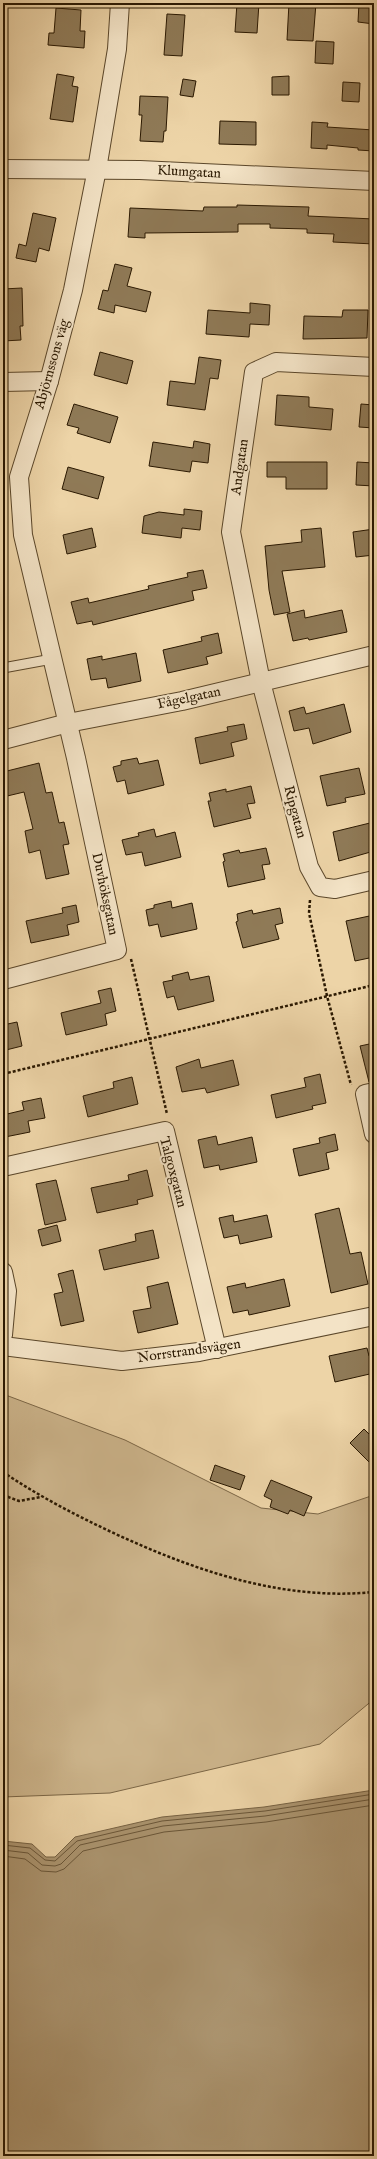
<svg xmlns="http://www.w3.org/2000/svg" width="377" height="2159" viewBox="0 0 377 2159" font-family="'IM FELL English',serif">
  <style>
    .green { fill: #ccb48b; stroke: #7b6646 }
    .water { fill: #ab946f; stroke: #776243 }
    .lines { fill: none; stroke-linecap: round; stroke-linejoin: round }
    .shore { stroke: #6a5638; stroke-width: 1 }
    .building { fill: #8f7a57; stroke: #2a1801 }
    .lane-casing { stroke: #5b472a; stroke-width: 11 }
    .street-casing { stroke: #5b472a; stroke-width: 20 }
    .path { stroke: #2a1801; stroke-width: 2.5; stroke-dasharray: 3 2; stroke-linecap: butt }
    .lane { stroke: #f3e3c6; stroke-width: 9 }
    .street { stroke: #f3e3c6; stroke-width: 18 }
    .labels { text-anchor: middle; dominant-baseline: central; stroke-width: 4; stroke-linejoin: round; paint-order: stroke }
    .street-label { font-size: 14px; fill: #2a1801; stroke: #f3e3c6 }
  </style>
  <rect width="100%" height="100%" fill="#edd4a7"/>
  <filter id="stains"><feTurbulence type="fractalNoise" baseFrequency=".005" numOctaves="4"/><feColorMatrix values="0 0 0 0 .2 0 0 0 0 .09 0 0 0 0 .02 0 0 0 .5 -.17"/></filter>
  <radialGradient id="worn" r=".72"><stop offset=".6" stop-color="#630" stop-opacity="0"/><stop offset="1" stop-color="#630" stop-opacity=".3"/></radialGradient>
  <!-- green -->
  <path class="green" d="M3,1394L125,1440L261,1508L318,1514L374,1495V1699L320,1744L110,1793L3,1797Z"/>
  <!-- water -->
  <path class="water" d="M374,1790V2156H3V1841L32,1844L46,1857H55L75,1837L162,1817L264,1807Z"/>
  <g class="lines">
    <!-- shore -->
    <g class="shore">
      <path d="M3,1845L30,1848L45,1860L55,1861L77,1841L162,1821L265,1811L374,1794"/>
      <path d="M3,1850L28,1853L42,1865L55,1866L61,1864L80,1845L163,1826L265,1816L374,1799"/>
      <path d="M3,1856L25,1859L41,1871L56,1872L64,1869L83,1851L164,1832L266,1822L374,1805"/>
    </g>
  </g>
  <!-- building -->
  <g class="building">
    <path d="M237,3H259L257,33L235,32Z"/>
    <path d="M289,3H316L313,41L287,40Z"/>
    <path d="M359,3H374V24L358,22Z"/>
    <path d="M56,8L81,10L80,31H85L84,48L48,45L49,33H54Z"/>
    <path d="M167,14L185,15L182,56L164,55Z"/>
    <path d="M316,41L334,42L333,64L315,63Z"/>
    <path d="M57,74L74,77L72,86L78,87L73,122L50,119Z"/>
    <path d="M289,76V95H272V77Z"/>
    <path d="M183,79L196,81L193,97L180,95Z"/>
    <path d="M343,82L360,83L359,102L342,101Z"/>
    <path d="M140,96L168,97L166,131H164L163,142L140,141L142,115H139Z"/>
    <path d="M220,121L256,122V145L219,144Z"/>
    <path d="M312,122L328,123L327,127L374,130V151L358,150V148L327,145V149L311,148Z"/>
    <path d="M237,205L309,207L308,216L374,219V244L333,242L334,234L307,233V229L270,228V224H238V232L145,233V238L128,237L130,208L203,211L204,207H237Z"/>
    <path d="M33,213L56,218L49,251L39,248L36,262L16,258L19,244L26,246Z"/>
    <path d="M115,264L132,268L127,286L151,292L146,312L115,305L114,313L98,309L103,290L108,291Z"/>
    <path d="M22,288L23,326H20L21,340L3,341V289Z"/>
    <path d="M250,303L270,305L269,325L250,324L249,337L206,334L208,310L250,313Z"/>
    <path d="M343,310H368L367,338L303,339L304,316L342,317Z"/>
    <path d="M100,352L133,361L127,384L94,375Z"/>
    <path d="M199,357L221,360L218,379L210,378L205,410L167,405L170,381L195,384Z"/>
    <path d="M277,395L309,397V407L333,409L331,430L275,425Z"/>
    <path d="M74,404L118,417L110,443L77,433L79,428L67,425Z"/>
    <path d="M361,404L374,405V428L359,427Z"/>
    <path d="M194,441L210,444L208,463L192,461L190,472L149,466L153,442L193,448Z"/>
    <path d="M267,462H327V489H286V477H267Z"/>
    <path d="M357,462L374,463V486L356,485Z"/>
    <path d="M68,467L104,477L98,499L62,489Z"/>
    <path d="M184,509L202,511L200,530L182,528L181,538L142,533L144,516L159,512L184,515Z"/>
    <path d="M92,528L96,547L67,554L63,535Z"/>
    <path d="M321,528L325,567L282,571L290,612L274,615L269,590L265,546L302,542L301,530Z"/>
    <path d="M374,529V555L356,557L353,532Z"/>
    <path d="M203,570L207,588L192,591L194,600L93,625L92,621L77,624L71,602L88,598L89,603L149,589L148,586L188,577L187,573Z"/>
    <path d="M304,610L305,618L342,610L347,632L309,640L308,638L293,641L287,614Z"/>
    <path d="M218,633L222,653L206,657L208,664L168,673L163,650L202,641L201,637Z"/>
    <path d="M136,653L141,681L108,688L106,678L91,680L87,659L102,656V660Z"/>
    <path d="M344,704L351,732L313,744L309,728L294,731L289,711L304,707L306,714Z"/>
    <path d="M244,724L247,739L231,743L234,756L200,764L195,738L228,731L227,727Z"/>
    <path d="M137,758L139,764L158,760L164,785L128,794L125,780L117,782L113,767L121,765V761Z"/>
    <path d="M39,763L46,793L52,792L59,823L64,822L69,844L63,845L69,874L46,879L40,850L29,853L25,831L33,829L24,792L3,797V772Z"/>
    <path d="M359,768L365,794L345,798L346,802L327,806L320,776Z"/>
    <path d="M251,786L255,803L247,804L251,818L214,827L208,801H211L209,793L226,789V792Z"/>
    <path d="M374,822V851L339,861L333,832Z"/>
    <path d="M154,829L156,837L175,832L181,857L145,866L142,852L126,855L122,840L139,836L138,833Z"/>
    <path d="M266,848L270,864L262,865L265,879L228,887L223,862L225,861L223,854L239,850L240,853Z"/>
    <path d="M171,901L172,908L192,903L197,929L161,937L158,924L149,926L146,910L154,908V905Z"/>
    <path d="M76,905L79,922L67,925L69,935L31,943L26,921L63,913L62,908Z"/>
    <path d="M280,908L283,923L275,925L279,939L243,948L236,922L238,921L237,914L252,910L253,914Z"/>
    <path d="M374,915V957L355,961L346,921Z"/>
    <path d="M188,972L190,980L209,976L214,1001L178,1010L174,996L167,998L163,982L173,980L172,976Z"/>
    <path d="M111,988L116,1011L105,1014L107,1025L66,1035L61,1013L101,1003L98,991Z"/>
    <path d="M17,1022L22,1046L6,1050L5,1045L3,1046V1025Z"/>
    <path d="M374,1043V1082H369L360,1046Z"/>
    <path d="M199,1059L201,1068L233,1060L239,1085L207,1093L205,1088L182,1092L176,1067Z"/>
    <path d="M320,1074L326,1103L312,1106L313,1109L276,1118L271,1095L306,1087L304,1078Z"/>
    <path d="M132,1077L138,1104L88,1117L83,1096L114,1088L113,1082Z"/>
    <path d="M41,1098L45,1118L28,1121L30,1132L5,1137L3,1115L24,1110L22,1102Z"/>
    <path d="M335,1134L338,1150L326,1153L329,1169L299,1176L293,1149L320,1143L319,1138Z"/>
    <path d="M216,1136L218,1145L252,1137L257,1162L220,1170L219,1165L204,1168L198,1140Z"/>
    <path d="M147,1170L153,1196L137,1200L138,1204L97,1213L91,1188L129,1180L128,1175Z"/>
    <path d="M56,1180L66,1220L45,1225L36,1184Z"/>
    <path d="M339,1208L350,1254L361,1252L368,1284L331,1293L315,1214Z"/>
    <path d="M233,1215L234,1222L267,1215L272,1237L240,1244L238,1235L224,1238L219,1218Z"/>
    <path d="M57,1225L61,1241L42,1246L38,1230Z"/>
    <path d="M153,1230L159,1258L104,1270L99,1250L136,1241L135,1234Z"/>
    <path d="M73,1270L84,1321L61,1326L54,1294L63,1292L58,1274Z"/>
    <path d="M284,1279L290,1306L249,1315L248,1310L233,1313L227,1287L245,1283L246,1288Z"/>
    <path d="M168,1282L178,1324L138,1333L133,1311L151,1308L147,1287Z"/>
    <path d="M367,1348L369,1356L374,1355V1373L335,1382L329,1356Z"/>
    <path d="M364,1429L374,1439V1467L350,1443Z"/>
    <path d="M215,1465L245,1476L240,1490L210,1480Z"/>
    <path d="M271,1480L312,1497L304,1516L290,1510L288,1514L270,1507L272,1500L264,1496Z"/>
  </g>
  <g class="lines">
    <!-- lane casing -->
    <g class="lane-casing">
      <path id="lane" d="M3,668L52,659"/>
    </g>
    <!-- street casing -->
    <g class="street-casing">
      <g id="street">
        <path d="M3,169L140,170L374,181"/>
        <path d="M374,367L276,362L254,372L231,532L261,682L309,867L320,887L335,889L374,880"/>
        <path d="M3,382L49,381"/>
        <path d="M3,740L68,723L182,701L374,655"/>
        <path d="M3,980L117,950L76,758L23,535L19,477L49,381L73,290L97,169L117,49L120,3"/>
        <path d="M374,1092L365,1094L374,1134"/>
        <path d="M3,1167L165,1131L217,1349"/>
        <path d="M3,1272L7,1291L3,1335"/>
        <path d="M3,1346L122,1361L199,1352L374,1316"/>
      </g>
    </g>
    <!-- path -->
    <g class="path">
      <path d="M310,900L309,913L327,996L351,1085"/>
      <path d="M131,959L167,1114"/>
      <path d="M3,1074L374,985"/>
      <path d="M3,1472C40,1497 79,1517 120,1536C199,1572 285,1601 374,1592"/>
      <path d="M3,1495L19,1501L41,1497"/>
    </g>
    <!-- lane -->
    <use href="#lane" class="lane"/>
    <!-- street -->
    <use href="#street" class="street"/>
  </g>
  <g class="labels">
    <!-- street labels -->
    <g class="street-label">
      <text transform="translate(189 172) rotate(3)">Klumgatan</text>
      <text transform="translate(52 364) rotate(-74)">Abjörnssons väg</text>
      <text transform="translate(240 467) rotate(-82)">Andgatan</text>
      <text transform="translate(189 698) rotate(-12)">Fågelgatan</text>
      <text transform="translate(295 812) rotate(75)">Ripgatan</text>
      <text transform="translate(105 894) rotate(78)">Duvhöksgatan</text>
      <text transform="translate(173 1172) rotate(75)">Talgoxgatan</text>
      <text transform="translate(189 1351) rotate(-8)">Norrstrandsvägen</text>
    </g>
  </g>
  <!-- margin -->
  <rect width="377" height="2159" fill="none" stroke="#edd4a7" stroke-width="16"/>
  <rect x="4" y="4" width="369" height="2151" fill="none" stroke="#2a1801" stroke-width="2"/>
  <rect x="8" y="8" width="361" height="2143" fill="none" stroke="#2a1801"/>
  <rect width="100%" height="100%" filter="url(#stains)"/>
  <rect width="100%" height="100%" fill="url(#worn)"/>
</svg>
